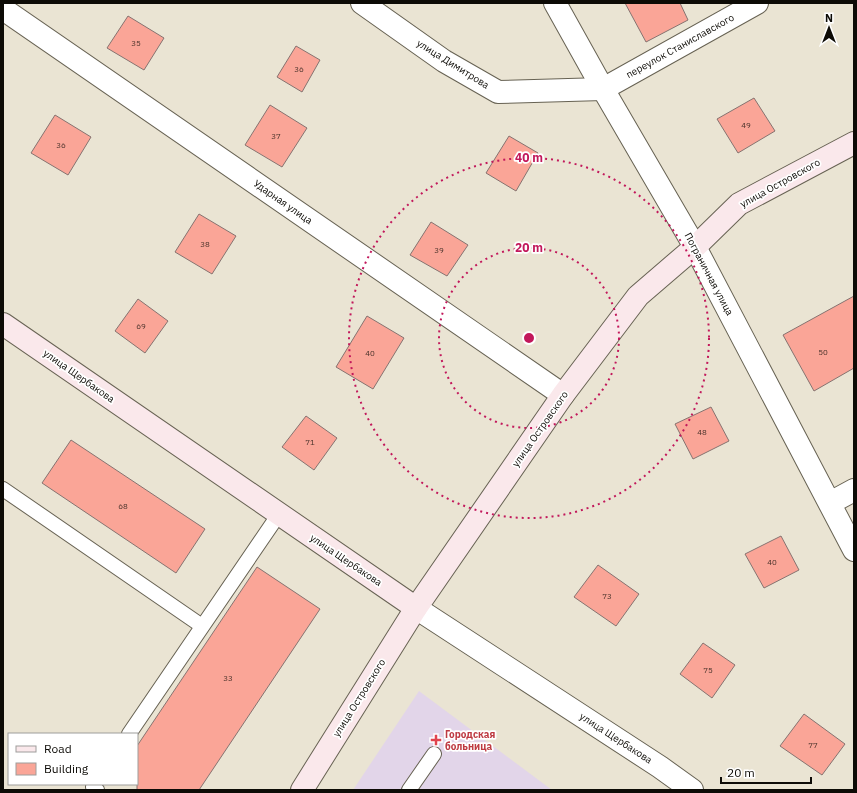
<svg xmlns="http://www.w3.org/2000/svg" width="857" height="793" viewBox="0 0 857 793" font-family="'IBM Plex Sans',sans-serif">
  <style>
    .medical { fill: #e2d5e9 }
    .building { fill: #faa597; stroke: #867370 }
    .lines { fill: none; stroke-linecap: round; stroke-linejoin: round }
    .lane-casing { stroke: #676253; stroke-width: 16 }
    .street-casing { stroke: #676253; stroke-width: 24 }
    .secondary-casing { stroke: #676253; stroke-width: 24 }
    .lane { stroke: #fff; stroke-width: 14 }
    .street { stroke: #fff; stroke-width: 22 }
    .secondary { stroke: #fae8eb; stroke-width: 22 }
    .ring { fill: none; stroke: #c2185b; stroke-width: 2; stroke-dasharray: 2 4 }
    .health-dot { fill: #e0444e; stroke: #fff; stroke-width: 1.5 }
    .labels { text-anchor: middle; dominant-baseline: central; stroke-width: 3.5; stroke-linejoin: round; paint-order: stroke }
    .number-label { font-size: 8px; fill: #48322a }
    .street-label { font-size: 10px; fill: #0d0b06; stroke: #fff }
    .health-label { font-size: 10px; font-weight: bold; fill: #be3a42; stroke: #fff; text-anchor: start }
    .centre { fill: #c2185b; stroke: #fff; stroke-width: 2 }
    .ring-label { font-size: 12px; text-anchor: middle; font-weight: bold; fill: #c2185b; stroke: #fff; stroke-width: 3.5; stroke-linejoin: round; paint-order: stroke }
  </style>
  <rect width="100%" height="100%" fill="#eae4d3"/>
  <!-- medical -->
  <path class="medical" d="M419,691L552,790H353Z"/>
  <!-- building -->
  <g class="building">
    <path d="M625,3H680L688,20L646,42Z"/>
    <path d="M128,16L164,38L144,70L107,48Z"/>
    <path d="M296,46L320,60L302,92L277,77Z"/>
    <path d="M754,98L775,131L738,153L717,119Z"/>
    <path d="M270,105L307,128L282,167L245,145Z"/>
    <path d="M55,115L91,137L68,175L31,153Z"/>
    <path d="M509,136L538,153L516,191L486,173Z"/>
    <path d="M199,214L236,236L212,274L175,252Z"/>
    <path d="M431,222L468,245L447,276L410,255Z"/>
    <path d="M854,296V368L814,391L783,335Z"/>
    <path d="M138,299L168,321L145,353L115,331Z"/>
    <path d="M367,316L404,338L373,389L336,367Z"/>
    <path d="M711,407L729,441L693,459L675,424Z"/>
    <path d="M306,416L337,438L314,470L282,447Z"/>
    <path d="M71,440L205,529L176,573L42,483Z"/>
    <path d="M781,536L799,570L764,588L745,554Z"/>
    <path d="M598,565L639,594L616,626L574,597Z"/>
    <path d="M257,567L320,609L199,790H137V746Z"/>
    <path d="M703,643L735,665L712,698L680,674Z"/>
    <path d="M804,714L845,744L822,775L780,746Z"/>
  </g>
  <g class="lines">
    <!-- lane casing -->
    <g class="lane-casing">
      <g id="lane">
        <path d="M3,489L202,626"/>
        <path d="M129,734L279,514"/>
        <path d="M95,784L93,787L97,790"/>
        <path d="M409,790L434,754"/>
      </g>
    </g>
    <!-- street casing -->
    <g class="street-casing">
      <g id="street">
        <path d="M362,3L444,61L498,92L603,89L757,3"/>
        <path d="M555,3L603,89L695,247L854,550"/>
        <path d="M3,9L563,395"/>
        <path d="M830,503L854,490"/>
        <path d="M416,608L660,767L692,790"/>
      </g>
    </g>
    <!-- secondary casing -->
    <g class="secondary-casing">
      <g id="secondary">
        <path d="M3,324L416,608"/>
        <path d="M302,790L416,608L563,395L638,296L695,247L739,204L854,143"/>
      </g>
    </g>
    <!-- lane -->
    <use href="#lane" class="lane"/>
    <!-- street -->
    <use href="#street" class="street"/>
    <!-- secondary -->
    <use href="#secondary" class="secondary"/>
  </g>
  <!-- distance rings -->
  <g class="ring">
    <circle cx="529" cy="338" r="90"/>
    <circle cx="529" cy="338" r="180"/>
  </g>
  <!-- markers -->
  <path class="health-dot" d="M434 734h4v4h4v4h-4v4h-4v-4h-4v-4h4z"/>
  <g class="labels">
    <!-- number labels -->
    <g class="number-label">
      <text x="136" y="43">35</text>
      <text x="299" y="69">36</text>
      <text x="746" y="125">49</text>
      <text x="276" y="136">37</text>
      <text x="61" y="145">36</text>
      <text x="205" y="244">38</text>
      <text x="439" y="250">39</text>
      <text x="141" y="326">69</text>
      <text x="823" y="352">50</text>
      <text x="370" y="353">40</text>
      <text x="702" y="432">48</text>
      <text x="310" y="442">71</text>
      <text x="123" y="506">68</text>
      <text x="772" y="562">40</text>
      <text x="607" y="596">73</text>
      <text x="708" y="670">75</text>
      <text x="228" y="678">33</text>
      <text x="813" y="745">77</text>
    </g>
    <!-- street labels -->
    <g class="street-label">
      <text transform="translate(680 46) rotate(-29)">переулок Станиславского</text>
      <text transform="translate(453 64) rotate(32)">улица Димитрова</text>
      <text transform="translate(780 183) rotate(-29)">улица Островского</text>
      <text transform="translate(283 202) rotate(35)">Ударная улица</text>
      <text transform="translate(709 274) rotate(62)">Пограничная улица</text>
      <text transform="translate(79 376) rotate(35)">улица Щербакова</text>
      <text transform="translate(540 429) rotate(-55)">улица Островского</text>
      <text transform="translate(346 560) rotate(34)">улица Щербакова</text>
      <text transform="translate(359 698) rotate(-58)">улица Островского</text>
      <text transform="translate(616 738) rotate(33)">улица Щербакова</text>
    </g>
    <!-- health labels -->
    <g class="health-label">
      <text x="445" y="734">Городская<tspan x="445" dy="12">больница</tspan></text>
    </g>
  </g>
  <circle cx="529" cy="338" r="6" class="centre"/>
  <g class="ring-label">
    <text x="529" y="162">40 m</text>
    <text x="529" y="252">20 m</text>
  </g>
  <!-- border -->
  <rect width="857" height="793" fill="none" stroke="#0d0b06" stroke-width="8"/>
  <!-- legend -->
  <rect x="8" y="733" width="130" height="52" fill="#ffffff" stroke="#9e9d9b"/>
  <rect x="16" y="746" width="20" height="6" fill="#fae8eb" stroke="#9e9d9b"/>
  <text x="44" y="753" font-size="12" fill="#0d0b06">Road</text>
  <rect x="16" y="763" width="20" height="12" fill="#faa597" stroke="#9e9d9b"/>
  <text x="44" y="773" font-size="12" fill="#0d0b06">Building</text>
  <!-- north arrow -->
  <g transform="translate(829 28)" stroke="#ffffff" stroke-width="3" paint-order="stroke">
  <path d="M0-3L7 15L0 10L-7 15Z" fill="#0d0b06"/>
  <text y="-6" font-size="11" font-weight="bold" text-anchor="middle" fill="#0d0b06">N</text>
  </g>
  <!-- scale -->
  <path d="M721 777v6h90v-6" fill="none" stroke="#0d0b06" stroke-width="2"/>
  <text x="727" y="777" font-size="12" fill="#0d0b06" stroke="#ffffff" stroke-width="3" paint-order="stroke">20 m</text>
</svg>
